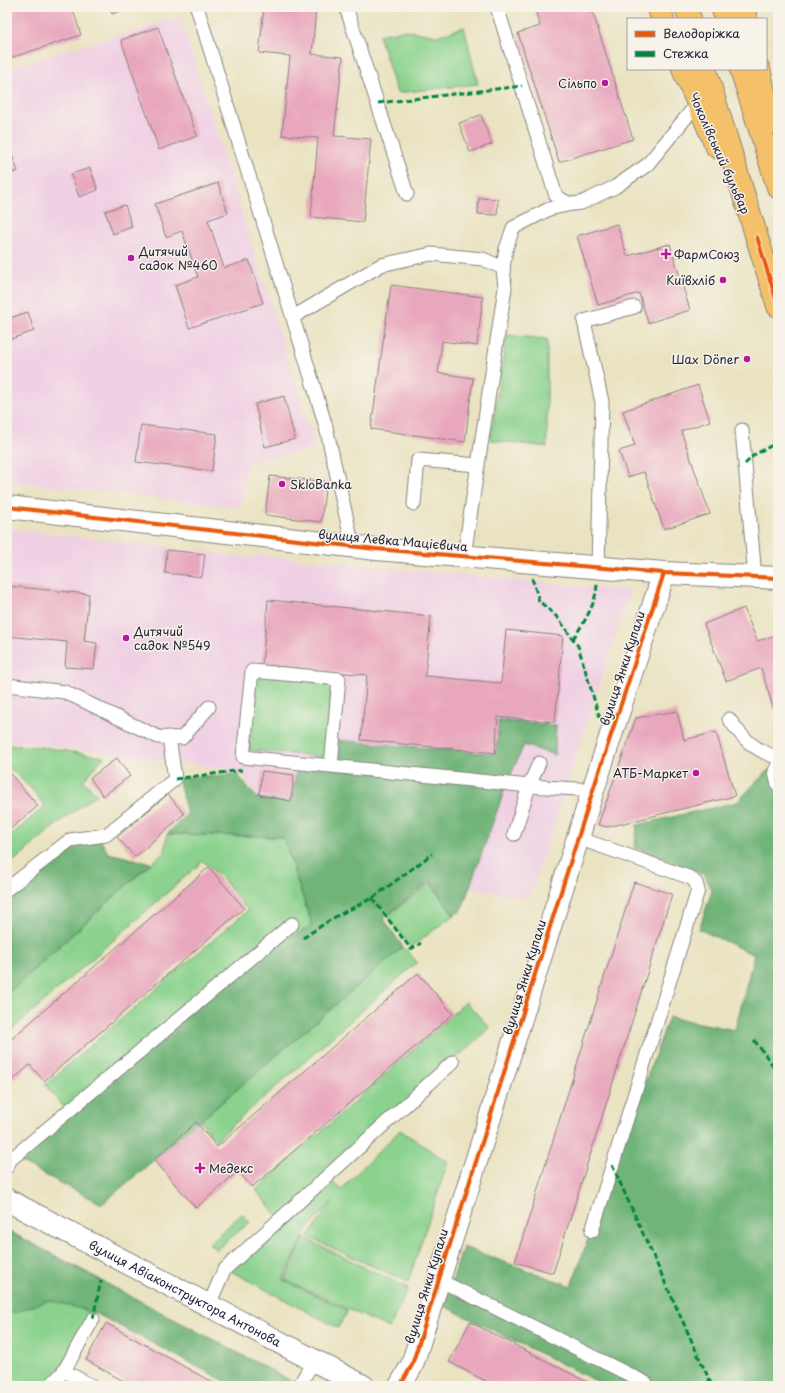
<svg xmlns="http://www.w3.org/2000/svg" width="785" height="1393" viewBox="0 0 785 1393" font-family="'Playpen Sans',sans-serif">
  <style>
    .built { fill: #f0d0e4 }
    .green { fill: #8ad28d; stroke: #567a64 }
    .forest { fill: #6fb478; stroke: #486b5a }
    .building { fill: #e9a7bd }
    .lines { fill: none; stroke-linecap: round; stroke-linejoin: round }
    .lane-casing { stroke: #86827e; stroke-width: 15 }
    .street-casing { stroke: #86827e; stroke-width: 24 }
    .primary-casing { stroke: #86827e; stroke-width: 24 }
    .lane { stroke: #fff; stroke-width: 13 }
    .street { stroke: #fff; stroke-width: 22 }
    .primary { stroke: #f4c16b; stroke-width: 22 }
    .quiet { stroke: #00873e; stroke-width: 3; stroke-dasharray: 6 3; stroke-linecap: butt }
    .cycleway-casing { stroke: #f7f3e8; stroke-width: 6 }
    .cycleway { stroke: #e8590c; stroke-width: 4 }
    .poi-dot { fill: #b5179e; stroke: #f7f3e8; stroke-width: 1.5 }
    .labels { text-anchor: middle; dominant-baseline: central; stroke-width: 3; stroke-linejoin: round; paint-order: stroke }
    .poi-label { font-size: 12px; fill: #22223b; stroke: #f7f3e8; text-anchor: start }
    .street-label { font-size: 12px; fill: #22223b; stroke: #f7f3e8 }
  </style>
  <rect width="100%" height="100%" fill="#f7f3e8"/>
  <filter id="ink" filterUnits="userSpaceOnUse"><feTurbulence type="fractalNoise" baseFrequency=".025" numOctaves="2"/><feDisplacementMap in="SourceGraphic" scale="8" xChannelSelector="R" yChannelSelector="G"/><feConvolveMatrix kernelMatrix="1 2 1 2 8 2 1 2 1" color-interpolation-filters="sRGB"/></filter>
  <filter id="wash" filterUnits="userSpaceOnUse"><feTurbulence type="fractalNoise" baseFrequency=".012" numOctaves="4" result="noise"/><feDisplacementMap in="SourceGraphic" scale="16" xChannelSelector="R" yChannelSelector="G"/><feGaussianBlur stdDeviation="0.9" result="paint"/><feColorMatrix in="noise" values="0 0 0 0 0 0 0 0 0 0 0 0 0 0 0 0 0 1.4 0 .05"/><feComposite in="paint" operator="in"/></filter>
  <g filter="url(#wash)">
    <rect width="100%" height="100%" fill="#eae3c2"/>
    <!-- built -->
    <g class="built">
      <path d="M180,17L316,448L247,463L241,507L7,481V68Z"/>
      <path d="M7,528L254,558L255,555L630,591L529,899L295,852L244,776L222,768L7,740Z"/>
    </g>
    <!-- green -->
    <g class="green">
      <path d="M464,27L478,84L397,93L379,35L404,30L437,36Z"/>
      <path d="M507,335L547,339V447L490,440Z"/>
      <path d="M255,674L333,681L324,757L249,750Z"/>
      <path d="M7,745L42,747L104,757L83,781L97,794L58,823L7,867V839L45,806L29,786L7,766Z"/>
      <path d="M167,834L283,837L312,925L292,937L284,935L67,1111L45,1085L248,910L221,877L203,861L8,1033L7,1031V994L151,863L165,852Z"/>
      <path d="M430,883L454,915L411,947L387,916Z"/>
      <path d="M403,947L417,962L216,1140L200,1121Z"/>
      <path d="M466,1002L490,1028L326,1176L342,1190L347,1183L400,1130L448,1162L408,1282L308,1237L333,1201L307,1229L283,1280L348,1311L338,1328L227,1269L279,1218L256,1190Z"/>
      <path d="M242,1214L250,1222L216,1250L209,1243Z"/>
      <path d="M7,1230L101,1280L93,1319L50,1386H7Z"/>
      <path d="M304,1238L408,1288L389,1328L285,1280Z"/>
    </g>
    <!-- forest -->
    <g class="forest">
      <path d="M499,720L556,725L555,755L524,745L508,781L334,764L335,740L496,754Z"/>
      <path d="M297,765L506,786L461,911L454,915L430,881L383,918L403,947L200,1121L102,1204L14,1159L284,935L292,937L312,925L283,837L167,834L187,814L178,778L237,774L257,798L292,803Z"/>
      <path d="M778,768V1386H606L444,1306L463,1247L571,1286L669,1017L735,1030L754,955L699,929L712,891L705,875L635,848L637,825L737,802L767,771Z"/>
      <path d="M100,839L108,853L151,863L7,994V894L70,844Z"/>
      <path d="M7,1231L301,1386H234L95,1313L49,1300L14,1313L7,1312Z"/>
    </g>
    <g id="blocks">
      <!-- building -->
      <g class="building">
        <path d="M7,7H72L81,35L7,59Z"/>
        <path d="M110,7H130L112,14Z"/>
        <path d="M264,7H316L312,54L343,57L334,136L371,139L363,222L311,217L318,138L282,135L290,56L259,53Z"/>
        <path d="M534,7H591L633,139L559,162L518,33L540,26Z"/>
        <path d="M158,27L197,136L159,150L121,40Z"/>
        <path d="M481,115L492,144L470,152L459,123Z"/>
        <path d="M7,147H9L18,171L7,175Z"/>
        <path d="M90,168L98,190L79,197L71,174Z"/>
        <path d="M218,183L228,213L208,220L224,268L249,260L263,303L189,328L175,285L198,277L182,231L166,237L155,204Z"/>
        <path d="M479,198L498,199L497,215L478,214Z"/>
        <path d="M125,205L132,227L113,234L105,211Z"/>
        <path d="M617,224L627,256L670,244L690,310L648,323L639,293L598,305L577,236Z"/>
        <path d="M391,285L483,297L477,346L442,341L438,373L473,378L465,442L371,429Z"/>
        <path d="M28,312L34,331L11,339L7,327V319Z"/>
        <path d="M698,385L710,421L681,431L710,514L664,529L644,472L628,477L619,451L635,446L623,411Z"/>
        <path d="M284,396L295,439L265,447L255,404Z"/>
        <path d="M141,425L217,434L212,471L136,462Z"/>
        <path d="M270,476L326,482L321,522L265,515Z"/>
        <path d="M167,550L205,554L202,577L165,573Z"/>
        <path d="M7,586L89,594L84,641L97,643L94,669L65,667L67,642L7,636Z"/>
        <path d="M268,600L431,616L425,676L501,683L506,630L563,636L555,722L498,717L495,753L361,740L367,675L262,665Z"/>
        <path d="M744,608L757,641L778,635V709L774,711L761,668L726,681L704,624Z"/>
        <path d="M677,711L684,740L716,732L735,796L608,827L598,825L636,718Z"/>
        <path d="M117,758L130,776L103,796L90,778Z"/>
        <path d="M7,770L38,806L7,832Z"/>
        <path d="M262,771L294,775L291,801L259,795Z"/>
        <path d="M168,794L184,814L135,857L117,837Z"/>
        <path d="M209,867L244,908L44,1081L30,1065L7,1085V1039L9,1041Z"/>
        <path d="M634,882L672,894L553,1273L515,1262Z"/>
        <path d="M418,973L453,1014L252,1187L238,1171L196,1208L154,1160L196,1122L217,1147Z"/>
        <path d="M470,1322L595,1386H495L449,1362Z"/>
        <path d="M106,1323L219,1386H132L86,1360Z"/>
      </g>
    </g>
  </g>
  <g filter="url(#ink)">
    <use href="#blocks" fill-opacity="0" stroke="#86827e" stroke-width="1"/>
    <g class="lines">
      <!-- lane casing -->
      <g class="lane-casing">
        <g id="lane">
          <path d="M197,7L308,367L326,427L353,547"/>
          <path d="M346,7L407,194"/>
          <path d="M497,7L556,196L566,202L573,204L581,203L615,187L647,165L697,104"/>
          <path d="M503,268L506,249L513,228L549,209L572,204"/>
          <path d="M293,317L381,265L431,254L483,259L503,268L505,288L464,556"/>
          <path d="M742,430L755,577"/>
          <path d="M414,504L418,460L478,465"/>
          <path d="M598,568L602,402L584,321L634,307"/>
          <path d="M7,685L65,692L158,737L182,738L209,707"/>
          <path d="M729,719C744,740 753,749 778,758"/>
          <path d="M778,765L775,771L778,785"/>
          <path d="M331,766L243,757L252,671L339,679L331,766L529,786L593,790"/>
          <path d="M514,834L529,786L539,763"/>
          <path d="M578,838L691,878L696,883L698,890L592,1231"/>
          <path d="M7,889L70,840L106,835L175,779L169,737"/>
          <path d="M7,1167L10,1160L292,924"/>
          <path d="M439,1280L646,1383L648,1386"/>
          <path d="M209,1305L224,1270L453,1062"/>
          <path d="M64,1371L92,1386"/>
          <path d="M50,1386L64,1371L93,1319"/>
          <path d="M299,1386L314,1360"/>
        </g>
      </g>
      <!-- street casing -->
      <g class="street-casing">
        <g id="street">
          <path d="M7,507L376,549L664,573L778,578"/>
          <path id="s1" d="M7,1200L363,1386"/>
          <path d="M400,1386L412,1365L593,790L664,573"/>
        </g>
      </g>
      <!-- primary casing -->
      <g class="primary-casing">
        <g id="primary">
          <path d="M658,7L663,19"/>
          <path d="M686,7L690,19"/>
          <path d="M722,7L726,19"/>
          <path d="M743,7L746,19"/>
          <path d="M683,69L717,147"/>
          <path d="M705,69L778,306"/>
          <path d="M741,69L778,187"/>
          <path d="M759,69L771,123"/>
        </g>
      </g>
      <!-- lane -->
      <use href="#lane" class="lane"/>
      <!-- street -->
      <use href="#street" class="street"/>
      <!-- primary -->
      <use href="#primary" class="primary"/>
      <!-- quiet -->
      <g class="quiet">
        <path d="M378,103L522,86"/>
        <path d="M745,464L754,455L778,442"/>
        <path d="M532,578L539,601L558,618L578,646L600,719"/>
        <path d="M573,639C584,622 596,605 597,584"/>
        <path d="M175,779L242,770"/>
        <path d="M372,898L411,949L421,943"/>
        <path d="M303,938L333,918L374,897L432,854"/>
        <path d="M754,1040L778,1072"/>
        <path d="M612,1165L712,1386"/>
        <path d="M93,1319L101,1280"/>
      </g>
      <!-- cycleway casing -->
      <g class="cycleway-casing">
        <g id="cycleway">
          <path d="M757,237L778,306"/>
          <path d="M7,507L376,549L664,573L778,578"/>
          <path d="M400,1386L412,1365L593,790L664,573"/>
        </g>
      </g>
      <!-- cycleway -->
      <use href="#cycleway" class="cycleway"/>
    </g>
  </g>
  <!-- markers -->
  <g class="poi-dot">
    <circle cx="605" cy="83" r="4"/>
    <path d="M664 248h4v4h4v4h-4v4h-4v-4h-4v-4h4z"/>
    <circle cx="131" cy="258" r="4"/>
    <circle cx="723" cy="280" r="4"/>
    <circle cx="747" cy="359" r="4"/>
    <circle cx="282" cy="484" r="4"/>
    <circle cx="126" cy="638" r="4"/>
    <circle cx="696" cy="773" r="4"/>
    <path d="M198 1162h4v4h4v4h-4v4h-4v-4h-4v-4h4z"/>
  </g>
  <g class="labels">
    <!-- poi labels -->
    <g class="poi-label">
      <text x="597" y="83" text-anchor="end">Сільпо</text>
      <text x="139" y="251">Дитячий<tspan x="139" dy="14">садок №460</tspan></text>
      <text x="674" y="254">ФармСоюз</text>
      <text x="715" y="280" text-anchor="end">Київхліб</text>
      <text x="739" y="359" text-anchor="end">Шах Döner</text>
      <text x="290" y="484">SkloBanka</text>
      <text x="134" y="631">Дитячий<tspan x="134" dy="14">садок №549</tspan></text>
      <text x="688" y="773" text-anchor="end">АТБ-Маркет</text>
      <text x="209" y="1168">Медекс</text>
    </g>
    <!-- street labels -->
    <g class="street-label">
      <text transform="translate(720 153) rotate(66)">Чоколівський бульвар</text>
      <text transform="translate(393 540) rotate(5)">вулиця Левка Мацієвича</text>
      <text transform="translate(622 668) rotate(-72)">вулиця Янки Купали</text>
      <text transform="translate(524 977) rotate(-73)">вулиця Янки Купали</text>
      <text transform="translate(426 1286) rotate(-73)">вулиця Янки Купали</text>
      <text stroke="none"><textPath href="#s1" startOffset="201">вулиця Авіаконструктора Антонова</textPath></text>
    </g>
  </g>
  <!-- margin -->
  <rect width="785" height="1393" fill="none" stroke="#f7f3e8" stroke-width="24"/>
  <!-- legend -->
  <rect x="627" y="18" width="140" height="52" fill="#f7f3e8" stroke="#a29fa3"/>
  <rect x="635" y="31" width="20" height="6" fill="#e8590c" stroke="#a29fa3"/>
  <text x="663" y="38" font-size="12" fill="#22223b">Велодоріжка</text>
  <rect x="635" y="51" width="20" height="6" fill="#00873e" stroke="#a29fa3"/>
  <text x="663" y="58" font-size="12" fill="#22223b">Стежка</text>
</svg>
